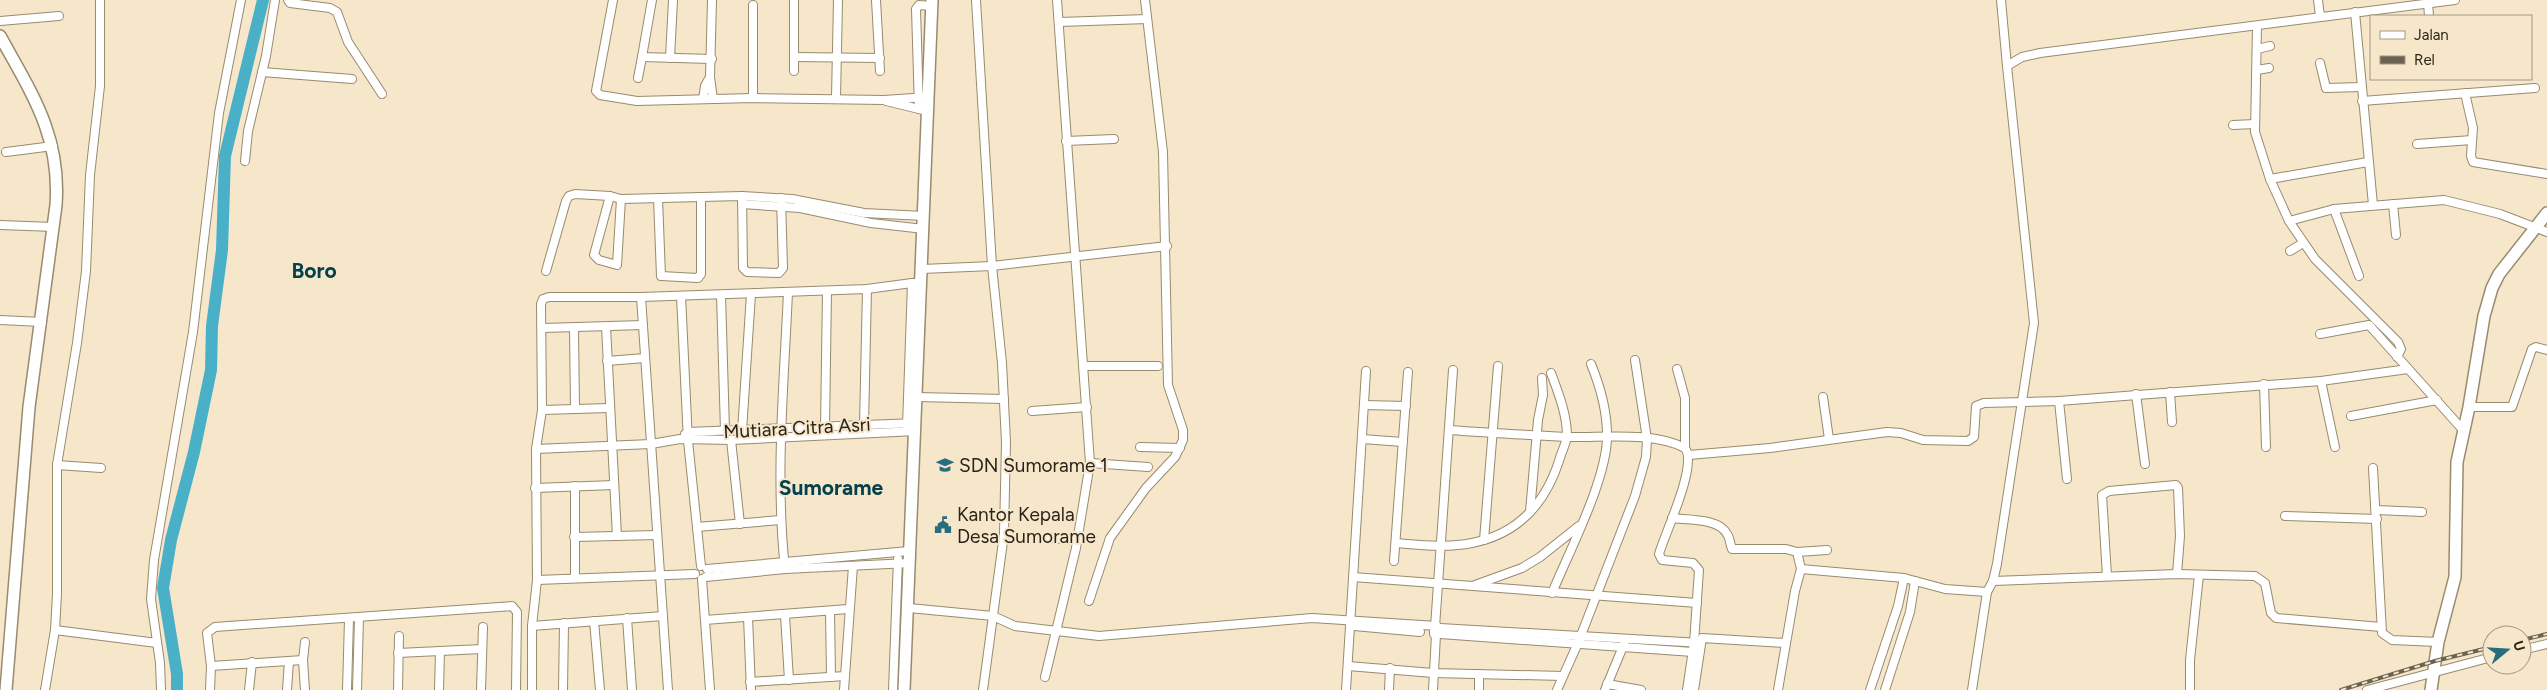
<svg xmlns="http://www.w3.org/2000/svg" width="2547" height="690" viewBox="0 0 2547 690" font-family="Figtree,sans-serif">
  <style>
    .lines { fill: none; stroke-linecap: round; stroke-linejoin: round }
    .river { stroke: #4ab0c8; stroke-width: 12 }
    .street-casing { stroke: #998a70; stroke-width: 10 }
    .secondary-casing { stroke: #998a70; stroke-width: 14 }
    .street { stroke: #fff; stroke-width: 8 }
    .secondary { stroke: #fff; stroke-width: 11 }
    .rail-casing { stroke: #6b6252; stroke-width: 4 }
    .rail { stroke: #f6e6ca; stroke-width: 2; stroke-dasharray: 5.5; stroke-linecap: butt }
    .labels { text-anchor: middle; dominant-baseline: central; stroke-width: 4; stroke-linejoin: round; paint-order: stroke }
    .street-label { font-size: 19px; fill: #292319; stroke: #f6e6ca }
    .poi-label { font-size: 19px; fill: #292319; stroke: #f6e6ca; text-anchor: start }
    .quarter-label { font-size: 21px; font-weight: bold; fill: #03414d; stroke: #f6e6ca }
  </style>
  <rect width="100%" height="100%" fill="#f6e6ca"/>
  <g class="lines">
    <!-- river -->
    <path class="river" d="M177,690V674L163,588L171,540L194,452L211,370L212,326L222,250L225,156L263,0"/>
    <!-- street casing -->
    <g class="street-casing">
      <g id="street">
        <path d="M288,0L290,3L330,8L337,12L348,42L382,94"/>
        <path d="M613,0L596,91L600,95L637,101L753,98L884,100L928,97"/>
        <path d="M652,0L642,57L712,59"/>
        <path d="M712,0L710,77L713,99"/>
        <path d="M876,0L880,71"/>
        <path d="M976,0L992,266L1002,363L1006,442L1004,534L983,690"/>
        <path d="M2001,0L2007,66"/>
        <path d="M2318,0L2320,16"/>
        <path d="M2428,3L2429,16"/>
        <path d="M753,5V98"/>
        <path d="M2355,12L2373,205"/>
        <path d="M0,21L59,16"/>
        <path d="M1060,22L1147,19"/>
        <path d="M2257,26L2255,132L2270,179L2289,221L2315,259L2398,342L2401,349L2397,357"/>
        <path d="M2257,49L2270,46"/>
        <path d="M794,57L880,58"/>
        <path d="M670,58L673,0"/>
        <path d="M2320,63L2326,88L2361,87"/>
        <path d="M2257,70L2269,68"/>
        <path d="M794,71V0"/>
        <path d="M262,72L352,79"/>
        <path d="M638,78L642,57"/>
        <path d="M2465,93L2473,128L2471,156L2473,162L2547,174"/>
        <path d="M836,98L838,0"/>
        <path d="M703,99L705,86L710,77"/>
        <path d="M886,101L923,110"/>
        <path d="M2362,101L2535,88"/>
        <path d="M919,109L916,9L919,5L931,6"/>
        <path d="M2233,125L2255,124"/>
        <path d="M1066,141L1114,139"/>
        <path d="M2417,144L2472,140"/>
        <path d="M6,152L53,146"/>
        <path d="M245,161L248,131L266,56L275,0"/>
        <path d="M2270,179L2368,162"/>
        <path d="M610,196L594,255L599,260L617,265L621,199"/>
        <path d="M742,196L792,199L864,213L924,216"/>
        <path d="M658,198L661,276L698,278L701,274V197"/>
        <path d="M742,204L800,208L871,223L924,229"/>
        <path d="M2393,204L2396,235"/>
        <path d="M2334,209L2359,276"/>
        <path d="M2289,221L2334,209L2444,200L2500,214L2547,232"/>
        <path d="M0,225L54,227"/>
        <path d="M2290,251L2303,243"/>
        <path d="M922,269L992,266L1167,246"/>
        <path d="M546,271L566,201L569,196L575,194L610,196L621,199L742,196L743,268L747,272L779,273L783,268L781,198"/>
        <path d="M721,295L725,431"/>
        <path d="M681,296L688,441L701,566"/>
        <path d="M641,297L668,690"/>
        <path d="M0,320L42,322"/>
        <path d="M606,327L617,536"/>
        <path d="M543,328L643,325"/>
        <path d="M574,329L575,409"/>
        <path d="M2320,334L2369,325L2463,430"/>
        <path d="M607,361L645,358"/>
        <path d="M1084,366H1158"/>
        <path d="M1677,369L1685,398V448"/>
        <path d="M2321,381L2335,447"/>
        <path d="M2264,384L2266,447"/>
        <path d="M2170,392L2172,422"/>
        <path d="M2136,394L2145,464"/>
        <path d="M917,397L1004,399"/>
        <path d="M1823,397L1829,439"/>
        <path d="M2059,401L2067,479"/>
        <path d="M1364,405L1406,406"/>
        <path d="M2469,407H2512L2532,349L2536,347L2547,350"/>
        <path d="M542,410L609,408"/>
        <path d="M1032,411L1087,407"/>
        <path d="M2351,416L2437,400"/>
        <path d="M864,425L867,289"/>
        <path d="M907,426L912,283H915"/>
        <path d="M825,428L827,291"/>
        <path d="M1450,430C1489,433 1527,435 1566,437C1602,438 1652,431 1685,448C1698,465 1665,533 1659,554L1662,560L1693,563L1699,570L1694,643L1687,690"/>
        <path d="M742,431L751,294"/>
        <path d="M685,434L688,432L916,423"/>
        <path d="M1362,439L1403,442"/>
        <path d="M731,440L740,524"/>
        <path d="M1140,447L1180,448"/>
        <path d="M536,449L651,444L680,439L731,440L916,431"/>
        <path d="M1689,455L1770,448L1887,432L1901,433L1923,440L1968,441L1974,437L1976,406L1984,403L2059,401L2321,381L2408,369"/>
        <path d="M1090,463L1148,467"/>
        <path d="M57,465L101,468"/>
        <path d="M2373,468L2382,633L2392,640L2438,642"/>
        <path d="M535,488L614,485"/>
        <path d="M2376,510L2422,512"/>
        <path d="M1530,512L1538,420L1543,395L1542,378"/>
        <path d="M2285,516L2377,519"/>
        <path d="M1672,518C1688,520 1719,518 1727,534C1730,538 1730,544 1732,549H1786L1797,552L1801,569L1795,591L1778,690"/>
        <path d="M697,527L781,520"/>
        <path d="M574,537L657,535"/>
        <path d="M1048,538L1077,540"/>
        <path d="M1484,540L1498,366"/>
        <path d="M1396,543C1421,545 1447,548 1472,543C1518,534 1545,504 1559,461C1561,453 1566,444 1567,436C1567,414 1558,392 1551,373"/>
        <path d="M1797,552L1827,550"/>
        <path d="M1394,561L1408,372"/>
        <path d="M707,569L909,551"/>
        <path d="M785,569C775,477 784,384 788,292"/>
        <path d="M1801,569L1904,578L1945,589L1987,592"/>
        <path d="M2107,576L2102,495L2109,491L2176,485L2178,488L2180,536L2177,574"/>
        <path d="M575,577V486"/>
        <path d="M706,577L785,569L909,563"/>
        <path d="M1353,577L1697,603"/>
        <path d="M702,579L710,690"/>
        <path d="M537,580L695,574"/>
        <path d="M1993,581L2177,574L2255,576L2265,583L2271,613L2276,618L2381,627"/>
        <path d="M1475,585L1522,568L1540,557L1579,526"/>
        <path d="M1552,593C1569,552 1608,477 1607,435C1607,411 1600,386 1591,364"/>
        <path d="M1089,601L1110,538L1146,488L1175,457L1183,440V430L1168,385L1163,152L1145,0"/>
        <path d="M909,608L993,616L1015,626L1099,636L1312,618L1437,626L1441,630L1440,634H1434V628"/>
        <path d="M830,611L831,677"/>
        <path d="M785,615L789,680"/>
        <path d="M748,617L751,690"/>
        <path d="M627,618L632,690"/>
        <path d="M705,620L848,609"/>
        <path d="M594,621L600,690"/>
        <path d="M532,626L663,616"/>
        <path d="M1354,626L1420,632"/>
        <path d="M1435,627L1453,370"/>
        <path d="M1440,628L1701,643"/>
        <path d="M55,630L157,643"/>
        <path d="M1440,634L1693,652"/>
        <path d="M305,642L303,660L305,690"/>
        <path d="M2522,650L2547,644"/>
        <path d="M398,653L482,649"/>
        <path d="M211,666L303,660"/>
        <path d="M1348,666L1433,673L1563,676"/>
        <path d="M1479,674V690"/>
        <path d="M1045,677L1076,548L1090,463L1057,0"/>
        <path d="M750,682L845,676"/>
        <path d="M1607,684L1641,690"/>
        <path d="M45,690L55,630L57,594V465L77,343L86,271L90,175L100,86V0"/>
        <path d="M161,690L160,663L151,599L154,560L193,332L219,113L241,0"/>
        <path d="M210,690L211,666L207,633L215,627L512,606L517,612L516,690"/>
        <path d="M249,690L252,662"/>
        <path d="M287,690L289,661"/>
        <path d="M347,690L349,619"/>
        <path d="M357,690L359,618"/>
        <path d="M398,690L399,636"/>
        <path d="M439,690L440,651"/>
        <path d="M481,690L483,627"/>
        <path d="M532,690V626L537,580L536,449L542,410L541,304L543,299L549,297H641L867,289L912,283"/>
        <path d="M563,690L564,623"/>
        <path d="M844,690L853,566"/>
        <path d="M893,690L898,559"/>
        <path d="M1346,690L1366,371"/>
        <path d="M1389,690L1390,668"/>
        <path d="M1433,690L1436,635"/>
        <path d="M1557,690L1578,643L1635,496L1646,457L1647,439L1635,360"/>
        <path d="M1605,690L1624,644"/>
        <path d="M1694,690L1702,638L1785,643"/>
        <path d="M1870,690L1898,606L1904,578"/>
        <path d="M1885,690L1910,612L1915,581"/>
        <path d="M1972,690L1987,592L1993,581L1997,564L2034,323L2007,66L2022,57L2040,53L2455,0"/>
        <path d="M2190,690V660L2199,575"/>
        <path d="M2367,690L2492,657"/>
      </g>
    </g>
    <!-- secondary casing -->
    <g class="secondary-casing">
      <g id="secondary">
        <path d="M0,36C32,94 61,136 56,205L29,407L6,690"/>
        <path d="M904,690L932,0"/>
        <path d="M2431,690L2438,642L2455,577L2457,462L2469,407L2484,316L2492,288L2499,274L2547,213"/>
      </g>
    </g>
    <!-- street -->
    <use href="#street" class="street"/>
    <!-- secondary -->
    <use href="#secondary" class="secondary"/>
    <!-- rail casing -->
    <g class="rail-casing">
      <g id="rail">
        <path d="M2522,640L2547,634"/>
        <path d="M2341,690L2435,661L2492,647"/>
      </g>
    </g>
    <!-- rail -->
    <use href="#rail" class="rail"/>
  </g>
  <!-- icons -->
  <defs>
    <g id="school-bare" transform="scale(1.35)"><path d="M0-5L7-2L0 1L-7-2ZM-4 1L0 2.5L4 1V4Q0 6-4 4Z" fill="#286d7d" stroke="#f6e6ca" stroke-width="2.5" paint-order="stroke"/></g>
    <g id="civic-bare" transform="scale(1.35)"><path d="M-.6-6.5H3V-4.5H.6V-3L4-1V1h2V6H-6V1h2V-1L-.6-3ZM-1.2 2.5V6h2.4V2.5Z" fill="#286d7d" stroke="#f6e6ca" stroke-width="2.5" paint-order="stroke"/></g>
  </defs>
  <g fill-rule="evenodd">
    <use href="#school-bare" x="945" y="465"/>
    <use href="#civic-bare" x="943" y="525"/>
  </g>
  <g class="labels">
    <!-- street labels -->
    <g class="street-label">
      <text transform="translate(797 428) rotate(-3)">Mutiara Citra Asri</text>
    </g>
    <!-- poi labels -->
    <g class="poi-label">
      <text x="959" y="465">SDN Sumorame 1</text>
      <text x="957" y="514">Kantor Kepala<tspan x="957" dy="22">Desa Sumorame</tspan></text>
    </g>
    <!-- quarter labels -->
    <g class="quarter-label">
      <text x="314" y="270">Boro</text>
      <text x="831" y="487">Sumorame</text>
    </g>
  </g>
  <!-- legend -->
  <rect x="2370" y="15" width="162" height="65" fill="#f6e6ca" stroke="#a49883"/>
  <rect x="2380" y="31" width="25" height="8" fill="#ffffff" stroke="#a49883"/>
  <text x="2414" y="40" font-size="15" fill="#292319">Jalan</text>
  <rect x="2380" y="56" width="25" height="8" fill="#6b6252" stroke="#a49883"/>
  <text x="2414" y="65" font-size="15" fill="#292319">Rel</text>
  <!-- north arrow -->
  <g transform="translate(2507 650) rotate(72)"><circle r="24" fill="#f6e6ca" stroke="#a49883"/>
  <path d="M0-4L9 19L0 12L-9 19Z" fill="#286d7d"/>
  <text y="-8" font-size="14" font-weight="bold" text-anchor="middle" fill="#292319">U</text>
  </g>
</svg>
